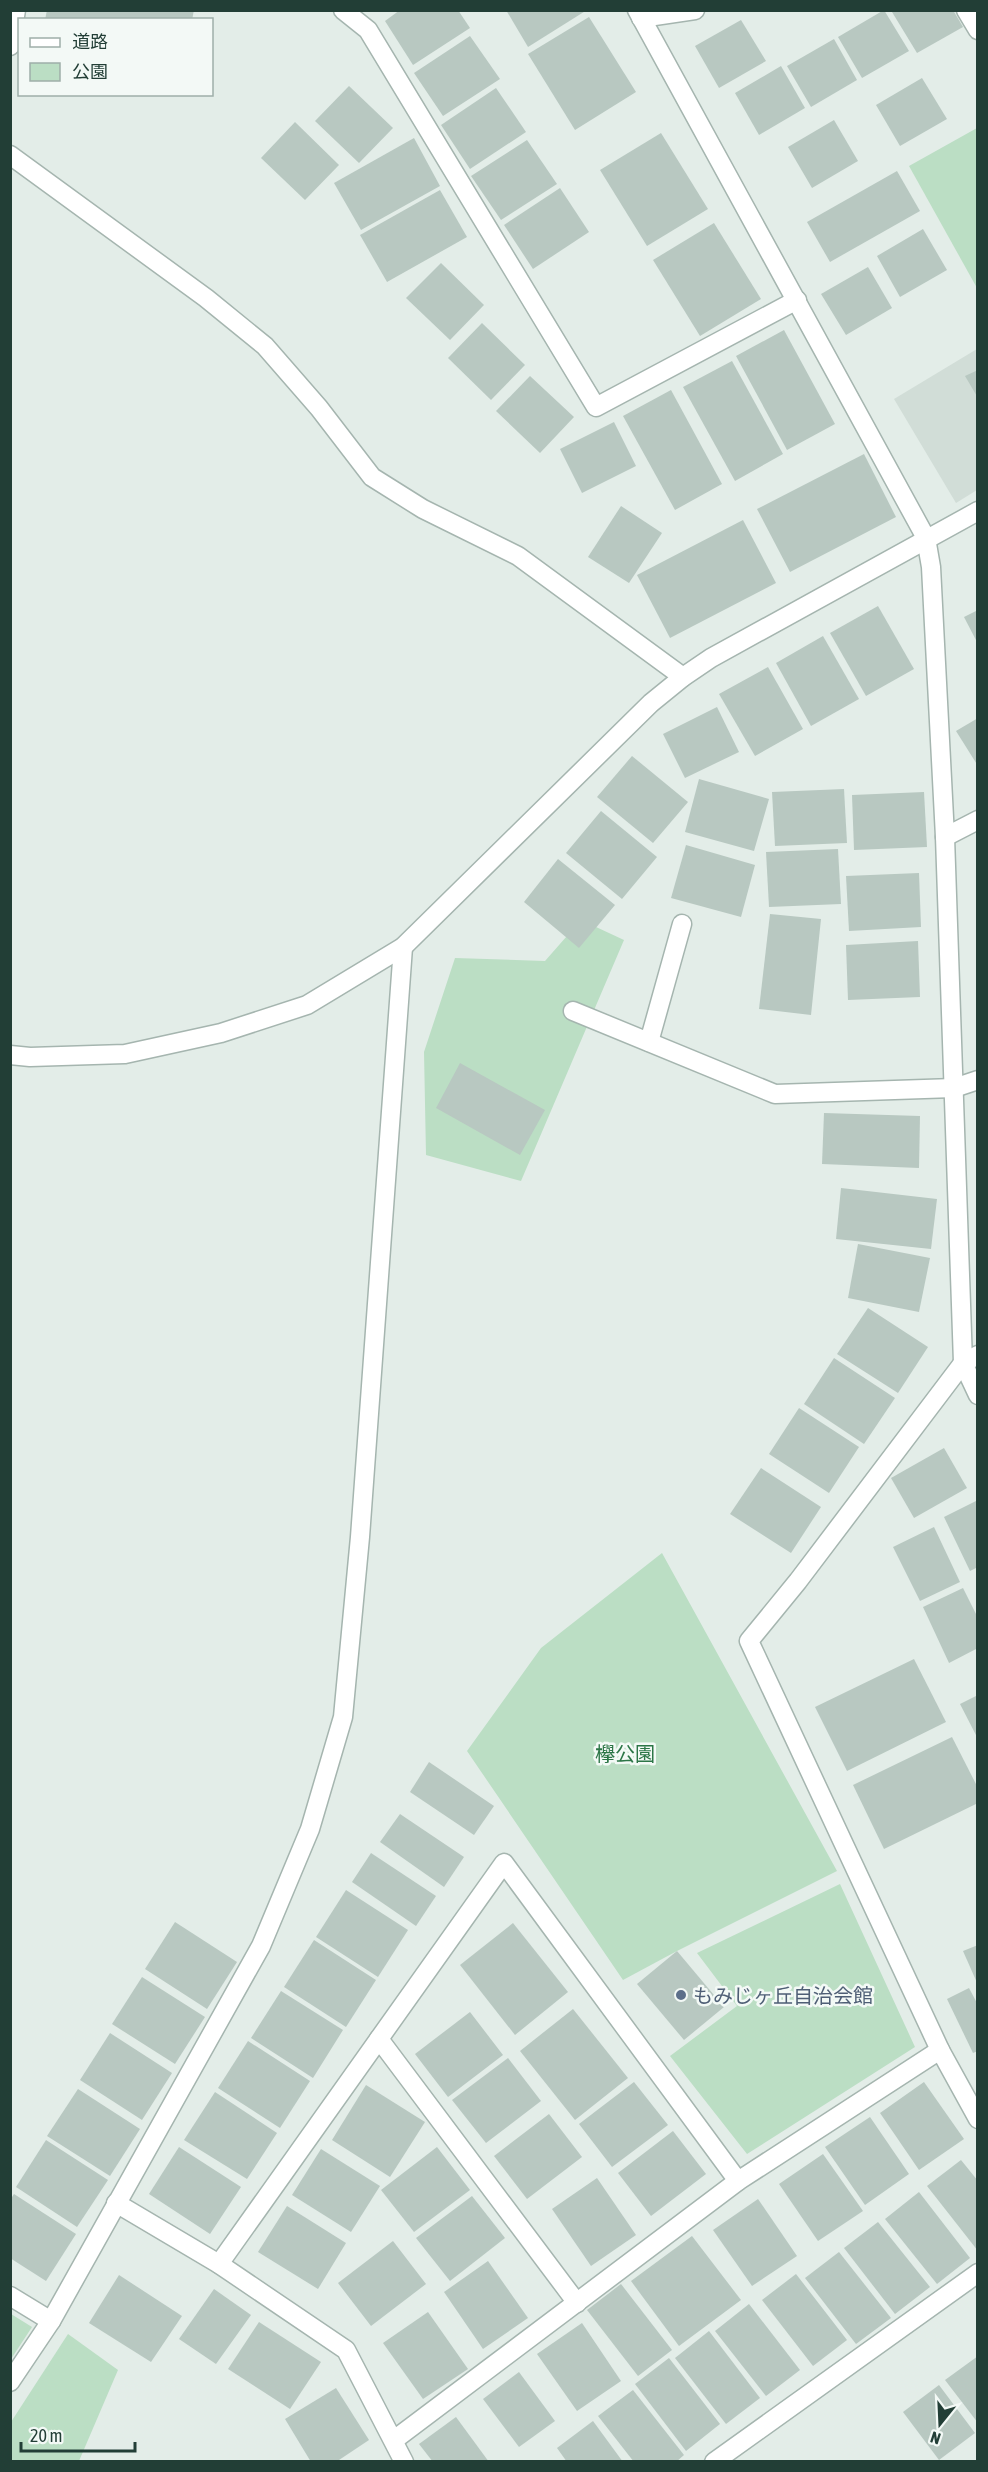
<svg xmlns="http://www.w3.org/2000/svg" width="988" height="2472" viewBox="0 0 988 2472" font-family="'Asap Condensed','Noto Sans JP',sans-serif">
  <style>
    .built { fill: #d1ddd7 }
    .green { fill: #bbdec4 }
    .building { fill: #b8c8c1 }
    .lines { fill: none; stroke-linecap: round; stroke-linejoin: round }
    .minor-casing { stroke: #a5b5af; stroke-width: 21 }
    .minor { stroke: #fff; stroke-width: 18 }
    .service-dot { fill: #5c6f8a; stroke: #f3f9f6; stroke-width: 2 }
    .labels { text-anchor: middle; dominant-baseline: central; stroke-width: 5; stroke-linejoin: round; paint-order: stroke }
    .park-label { font-size: 20px; fill: #2c7647; stroke: #f3f9f6 }
    .service-label { font-size: 20px; fill: #4e5e75; stroke: #f3f9f6; text-anchor: start }
  </style>
  <rect width="100%" height="100%" fill="#e3ede8"/>
  <!-- built -->
  <path class="built" d="M977,349V490L956,503L894,399Z"/>
  <!-- green -->
  <g class="green">
    <path d="M977,128V288L909,166Z"/>
    <path d="M581,920L624,940L521,1181L426,1155L424,1052L455,958L545,961Z"/>
    <path d="M662,1553L837,1871L677,1951L623,1980L467,1751L541,1648Z"/>
    <path d="M840,1884L915,2047L747,2154L670,2056L737,2006L697,1953Z"/>
    <path d="M11,2314L32,2327L11,2359Z"/>
    <path d="M68,2334L118,2370L79,2461H11V2422Z"/>
  </g>
  <!-- building -->
  <g class="building">
    <path d="M47,10H194L192,20H45Z"/>
    <path d="M400,10H458L470,28L413,65L385,21Z"/>
    <path d="M506,10H587L528,47Z"/>
    <path d="M884,10L909,51L862,78L838,37Z"/>
    <path d="M895,10H953L963,27L917,53L892,12Z"/>
    <path d="M589,17L636,92L575,130L528,54Z"/>
    <path d="M741,20L766,61L719,88L695,46Z"/>
    <path d="M470,36L500,79L443,116L414,73Z"/>
    <path d="M834,39L857,80L811,107L787,66Z"/>
    <path d="M781,66L805,108L759,135L735,93Z"/>
    <path d="M922,78L947,119L900,146L876,105Z"/>
    <path d="M349,86L393,128L359,163L315,121Z"/>
    <path d="M496,88L526,132L470,169L441,125Z"/>
    <path d="M834,120L858,161L812,188L788,147Z"/>
    <path d="M295,122L339,165L305,200L261,158Z"/>
    <path d="M661,133L708,209L647,246L600,170Z"/>
    <path d="M414,138L440,186L361,230L334,183Z"/>
    <path d="M527,140L557,184L501,220L471,176Z"/>
    <path d="M897,171L920,211L830,262L807,222Z"/>
    <path d="M560,188L589,232L533,269L504,225Z"/>
    <path d="M440,190L467,237L387,282L360,235Z"/>
    <path d="M714,223L761,299L700,336L653,260Z"/>
    <path d="M923,229L947,270L900,297L877,256Z"/>
    <path d="M441,263L484,305L450,340L406,298Z"/>
    <path d="M868,267L892,308L846,335L821,294Z"/>
    <path d="M482,323L525,365L491,400L448,358Z"/>
    <path d="M784,330L835,424L787,450L736,356Z"/>
    <path d="M732,361L783,454L735,481L683,387Z"/>
    <path d="M978,370V398L965,376Z"/>
    <path d="M530,376L574,417L540,453L496,411Z"/>
    <path d="M671,390L722,484L675,510L623,416Z"/>
    <path d="M614,422L636,466L582,493L560,449Z"/>
    <path d="M864,454L896,517L790,572L757,509Z"/>
    <path d="M621,506L662,533L629,583L588,557Z"/>
    <path d="M743,520L776,583L670,638L637,575Z"/>
    <path d="M878,606L914,669L866,696L830,633Z"/>
    <path d="M978,610V644L964,617Z"/>
    <path d="M823,636L859,699L811,726L776,663Z"/>
    <path d="M768,667L803,729L755,756L719,694Z"/>
    <path d="M717,707L739,752L685,778L663,734Z"/>
    <path d="M978,718V766L956,731Z"/>
    <path d="M632,756L688,802L653,843L597,797Z"/>
    <path d="M699,779L769,799L754,851L685,832Z"/>
    <path d="M844,789L847,843L775,846L772,792Z"/>
    <path d="M924,792L927,847L854,850L852,795Z"/>
    <path d="M601,811L657,857L622,899L566,853Z"/>
    <path d="M686,845L755,865L741,917L671,898Z"/>
    <path d="M838,849L841,904L769,907L766,852Z"/>
    <path d="M558,859L615,905L579,948L524,902Z"/>
    <path d="M919,873L921,927L849,931L846,876Z"/>
    <path d="M770,914L821,919L811,1015L759,1009Z"/>
    <path d="M918,941L920,997L848,1000L846,945Z"/>
    <path d="M460,1063L545,1110L520,1155L436,1108Z"/>
    <path d="M824,1113L920,1116L919,1168L822,1164Z"/>
    <path d="M841,1188L937,1199L931,1249L836,1239Z"/>
    <path d="M858,1244L930,1258L919,1312L848,1298Z"/>
    <path d="M868,1308L928,1347L898,1393L837,1354Z"/>
    <path d="M834,1358L895,1398L864,1444L804,1404Z"/>
    <path d="M799,1408L859,1447L829,1493L769,1454Z"/>
    <path d="M944,1448L967,1488L914,1518L891,1478Z"/>
    <path d="M761,1468L821,1507L791,1553L730,1514Z"/>
    <path d="M978,1500V1567L970,1571L944,1517Z"/>
    <path d="M934,1527L960,1582L920,1601L893,1547Z"/>
    <path d="M963,1588L978,1618V1648L949,1663L923,1607Z"/>
    <path d="M914,1659L946,1722L847,1771L815,1707Z"/>
    <path d="M978,1695V1739L960,1704Z"/>
    <path d="M952,1737L978,1788V1803L884,1849L853,1785Z"/>
    <path d="M429,1762L494,1806L474,1835L410,1792Z"/>
    <path d="M400,1814L464,1857L444,1887L380,1842Z"/>
    <path d="M371,1853L436,1896L416,1926L352,1882Z"/>
    <path d="M346,1890L408,1930L378,1977L316,1937Z"/>
    <path d="M175,1922L237,1962L207,2009L145,1969Z"/>
    <path d="M513,1923L568,1992L515,2035L460,1965Z"/>
    <path d="M314,1940L376,1980L346,2027L284,1987Z"/>
    <path d="M978,1945V1985L963,1951Z"/>
    <path d="M677,1951L724,2007L684,2040L637,1984Z"/>
    <path d="M142,1977L205,2017L175,2064L112,2024Z"/>
    <path d="M969,1988L978,2005V2051L973,2053L947,1999Z"/>
    <path d="M281,1991L343,2030L313,2078L251,2038Z"/>
    <path d="M573,2009L628,2078L575,2120L520,2051Z"/>
    <path d="M470,2012L503,2055L448,2097L415,2054Z"/>
    <path d="M110,2033L172,2073L142,2120L80,2080Z"/>
    <path d="M248,2041L310,2081L280,2128L218,2088Z"/>
    <path d="M508,2058L541,2101L486,2143L452,2100Z"/>
    <path d="M634,2082L668,2125L612,2167L579,2124Z"/>
    <path d="M924,2082L964,2139L919,2170L880,2113Z"/>
    <path d="M366,2085L425,2122L390,2177L332,2140Z"/>
    <path d="M78,2089L140,2129L110,2176L47,2136Z"/>
    <path d="M215,2092L277,2133L247,2179L184,2140Z"/>
    <path d="M549,2114L582,2157L527,2199L494,2156Z"/>
    <path d="M870,2117L909,2174L865,2205L825,2147Z"/>
    <path d="M673,2131L706,2174L651,2216L618,2173Z"/>
    <path d="M46,2140L108,2180L77,2227L16,2187Z"/>
    <path d="M179,2147L241,2187L210,2234L149,2194Z"/>
    <path d="M437,2147L470,2190L414,2232L381,2190Z"/>
    <path d="M321,2149L380,2186L351,2232L292,2195Z"/>
    <path d="M823,2154L863,2211L818,2241L779,2184Z"/>
    <path d="M961,2160L978,2181V2251L927,2186Z"/>
    <path d="M597,2178L636,2235L591,2266L552,2209Z"/>
    <path d="M919,2192L970,2258L937,2284L885,2219Z"/>
    <path d="M14,2194L76,2234L46,2281L10,2258V2200Z"/>
    <path d="M472,2196L505,2238L450,2281L416,2238Z"/>
    <path d="M758,2199L797,2256L752,2286L713,2230Z"/>
    <path d="M287,2206L346,2243L318,2289L258,2252Z"/>
    <path d="M878,2222L930,2287L895,2314L844,2248Z"/>
    <path d="M692,2236L741,2300L679,2346L631,2281Z"/>
    <path d="M393,2241L426,2284L371,2326L338,2283Z"/>
    <path d="M839,2252L891,2318L856,2344L805,2278Z"/>
    <path d="M488,2261L528,2318L483,2349L444,2292Z"/>
    <path d="M796,2274L847,2340L813,2366L762,2300Z"/>
    <path d="M119,2275L182,2316L151,2362L89,2323Z"/>
    <path d="M621,2284L672,2350L638,2376L587,2310Z"/>
    <path d="M214,2289L251,2315L216,2364L179,2339Z"/>
    <path d="M749,2304L800,2370L766,2396L715,2331Z"/>
    <path d="M428,2312L468,2369L423,2399L383,2343Z"/>
    <path d="M259,2322L321,2362L290,2409L228,2369Z"/>
    <path d="M582,2323L621,2381L577,2411L537,2354Z"/>
    <path d="M709,2331L760,2398L726,2424L675,2358Z"/>
    <path d="M978,2356V2423L945,2380Z"/>
    <path d="M669,2358L720,2424L686,2451L635,2384Z"/>
    <path d="M519,2372L555,2421L519,2447L483,2399Z"/>
    <path d="M939,2385L975,2433L939,2460L903,2412Z"/>
    <path d="M336,2388L369,2440L336,2462H311L285,2419Z"/>
    <path d="M633,2390L684,2455L676,2462H634L598,2416Z"/>
    <path d="M456,2417L489,2462H433L419,2444Z"/>
    <path d="M593,2421L623,2462H567L557,2448Z"/>
  </g>
  <g class="lines">
    <!-- minor casing -->
    <g class="minor-casing">
      <g id="minor">
        <path d="M343,10L368,30L596,407L797,300"/>
        <path d="M637,10L926,538L931,567L945,837L963,1363L978,1395"/>
        <path d="M966,10L978,30"/>
        <path d="M641,18L695,10"/>
        <path d="M10,46L16,10"/>
        <path d="M10,155L206,298L265,346L319,408L372,477L423,509L518,556L683,677"/>
        <path d="M945,837L978,820"/>
        <path d="M573,1011L775,1094L954,1088L978,1080"/>
        <path d="M649,1042L682,924"/>
        <path d="M10,1055L30,1057L125,1054L221,1033L307,1005L403,947L651,703L683,677L711,658L978,511"/>
        <path d="M978,1355L963,1363L798,1581L749,1641L940,2050L978,2119"/>
        <path d="M379,2039L577,2303"/>
        <path d="M116,2203L219,2264L346,2350L404,2462"/>
        <path d="M219,2264L504,1863L738,2181"/>
        <path d="M10,2296L51,2321"/>
        <path d="M10,2382L51,2321L261,1946L310,1829L343,1717L360,1537L403,947"/>
        <path d="M394,2440L738,2181L940,2050"/>
        <path d="M714,2462L978,2273"/>
      </g>
    </g>
    <!-- minor -->
    <use href="#minor" class="minor"/>
  </g>
  <!-- markers -->
  <circle class="service-dot" cx="681" cy="1995" r="6"/>
  <g class="labels">
    <!-- park labels -->
    <g class="park-label">
      <text x="625" y="1753">欅公園</text>
    </g>
    <!-- service labels -->
    <g class="service-label">
      <text x="693" y="1995">もみじヶ丘自治会館</text>
    </g>
  </g>
  <!-- border -->
  <rect width="988" height="2472" fill="none" stroke="#223e36" stroke-width="24"/>
  <!-- legend -->
  <rect x="18" y="18" width="195" height="78" fill="#f3f9f6" stroke="#9faea9" stroke-width="1.5"/>
  <rect x="30" y="38" width="30" height="9" fill="#ffffff" stroke="#9faea9" stroke-width="1.5"/>
  <text x="72" y="48" font-size="18" fill="#223e36">道路</text>
  <rect x="30" y="63" width="30" height="18" fill="#bbdec4" stroke="#9faea9" stroke-width="1.5"/>
  <text x="72" y="78" font-size="18" fill="#223e36">公園</text>
  <!-- north arrow -->
  <g transform="translate(940 2424) rotate(198)" stroke="#f3f9f6" stroke-width="4.5" paint-order="stroke">
  <path d="M0-4.5L10 22L0 15L-10 22Z" fill="#223e36"/>
  <text y="-9" font-size="16" font-weight="bold" text-anchor="middle" fill="#223e36">N</text>
  </g>
  <!-- scale -->
  <path d="M21 2442v9h114v-9" fill="none" stroke="#223e36" stroke-width="3"/>
  <text x="30" y="2442" font-size="18" fill="#223e36" stroke="#f3f9f6" stroke-width="4.5" paint-order="stroke">20 m</text>
</svg>
